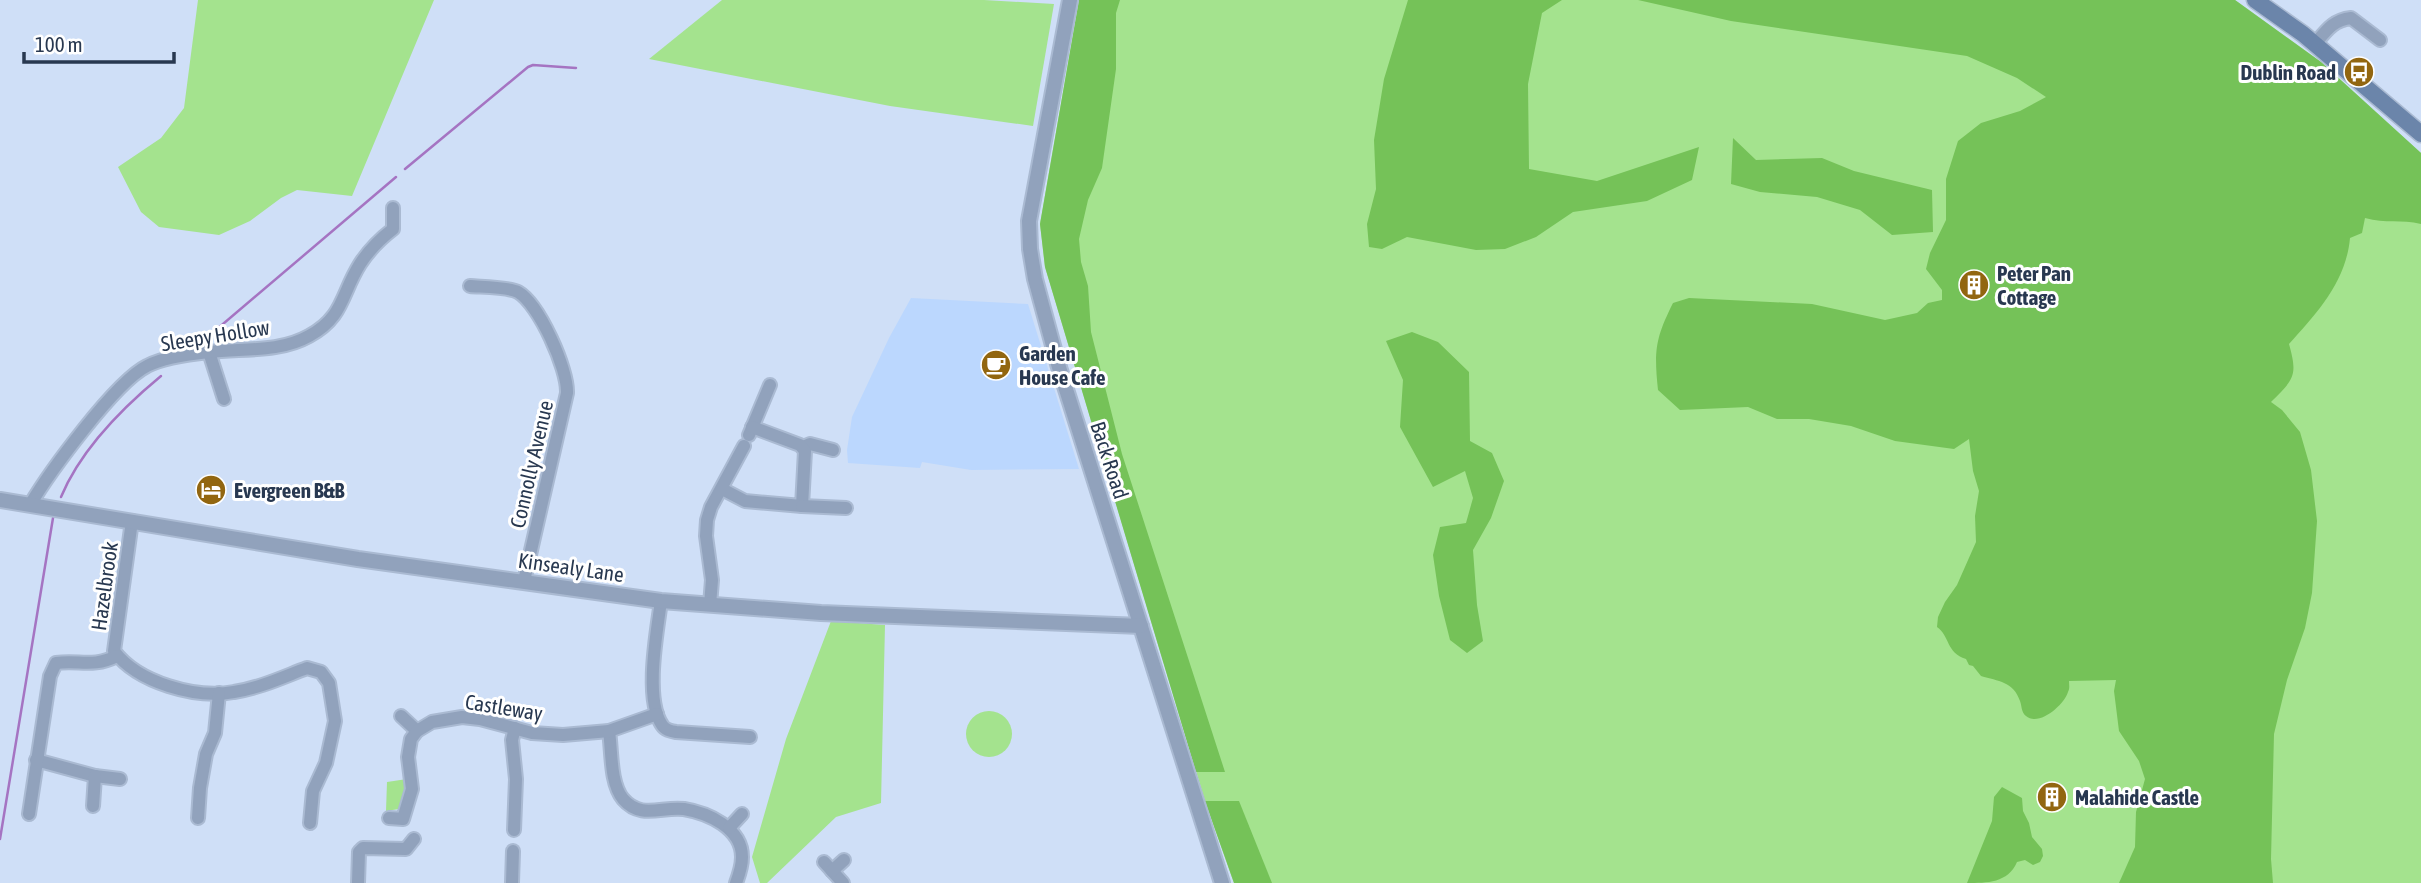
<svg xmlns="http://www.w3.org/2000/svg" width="2421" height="883" viewBox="0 0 2421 883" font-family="'Asap Condensed',sans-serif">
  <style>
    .built { fill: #bbd7fe }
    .green { fill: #a4e38e }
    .forest { fill: #75c258 }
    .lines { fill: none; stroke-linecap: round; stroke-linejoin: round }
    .stream { stroke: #a574c2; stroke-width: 2.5 }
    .minor-casing { stroke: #aabad2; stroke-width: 16 }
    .tertiary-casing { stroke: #aabad2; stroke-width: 18 }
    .secondary-casing { stroke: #aabad2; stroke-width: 19 }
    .minor { stroke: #91a2bc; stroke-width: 12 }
    .tertiary { stroke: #91a2bc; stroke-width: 14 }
    .secondary { stroke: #6b85aa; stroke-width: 16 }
    .labels { text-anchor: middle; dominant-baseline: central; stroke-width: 6; stroke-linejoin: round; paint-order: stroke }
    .poi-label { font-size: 21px; font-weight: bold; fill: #283850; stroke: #fff; text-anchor: start }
    .street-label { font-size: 21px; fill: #283850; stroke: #fff }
  </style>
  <rect width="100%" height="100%" fill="#cfdff7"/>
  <!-- built -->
  <path class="built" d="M911,298L1028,304L1079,469L971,470L922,462L920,468L848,463L847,450L852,417L889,338Z"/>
  <!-- green -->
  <g class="green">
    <path d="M198,0H434L352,196L297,190L281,198L250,221L219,235L159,227L141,212L118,167L161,138L184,108Z"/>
    <path d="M722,0H984L1054,4L1033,126L890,106L649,59Z"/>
    <path d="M1079,0H2235L2321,62L2421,153V883H1234L1205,801L1045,267L1040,224Z"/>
    <path d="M831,621L885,625L881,803L836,817L767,883H760L752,857L786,739Z"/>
    <circle cx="989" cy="734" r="23"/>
    <path d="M407,779V785L399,809L386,811L387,782Z"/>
  </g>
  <!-- forest -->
  <g class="forest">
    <path d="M1079,0H1120L1116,13V69L1102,168L1088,200L1079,239L1081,262L1088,286L1091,332L1122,454L1225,772H1196L1045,267L1040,224Z"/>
    <path d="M1408,0H1562L1542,13L1528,84L1529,169L1597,181L1699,147L1692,180L1647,201L1573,212L1536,237L1505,249L1476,250L1407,237L1382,249L1369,247L1367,224L1376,189L1374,140L1384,79Z"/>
    <path d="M1638,0H2235L2321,62L2421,153V224C2401,219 2386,224 2365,218L2362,233L2350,238C2346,282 2317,313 2289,344C2298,376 2294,379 2271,402L2282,410L2300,432L2311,470L2317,521L2312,593L2305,628L2287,680L2274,734L2271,859L2273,883H2119L2135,847L2136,812L2145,779L2139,761L2119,731L2114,691L2116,680L2069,681C2069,685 2070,688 2068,692C2064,705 2039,727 2026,716C2021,712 2022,706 2020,701C2014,682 1998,681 1981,676L1973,666L1969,665L1966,659C1946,653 1950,636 1937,627L1938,617L1945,602L1957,585L1976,542L1975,516L1979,491L1973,471L1969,439L1954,449L1895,441L1851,426L1809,419H1777L1748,407L1680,410L1658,390C1654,351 1655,339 1673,303L1689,298L1812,304L1885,320L1917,313L1928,303L1942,300V290L1926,269L1930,253L1946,220V179L1958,141L1981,123L2020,111L2046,97L2017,78L1967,56L1731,21Z"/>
    <path d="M1733,138L1756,160L1822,158L1854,171L1932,190L1933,232L1892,235L1860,210L1817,197L1760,192L1731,184Z"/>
    <path d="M1412,332L1438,342L1469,372L1470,441L1492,453L1504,481L1491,518L1473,550L1477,605L1483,641L1467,653L1450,640L1439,596L1433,555L1440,527L1466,523L1473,498L1465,471L1433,487L1400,427L1403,380L1386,341Z"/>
    <path d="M2002,787L2022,798L2023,811L2029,823L2032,837L2042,849L2043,856L2040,862L2033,865L2025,860L2017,862C2008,883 1987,883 1967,883L1992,821L1994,797Z"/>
    <path d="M1205,801H1239L1272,883H1234Z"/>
  </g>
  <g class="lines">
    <!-- stream -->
    <g class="stream">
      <path d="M405,169L528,67L533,65L576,68"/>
      <path d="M203,341L396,177"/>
      <path d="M61,497C81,449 121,409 161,376"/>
      <path d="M0,839L53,518"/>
    </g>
    <!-- minor casing -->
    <g class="minor-casing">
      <g id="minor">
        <path d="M2315,44C2326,31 2333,20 2351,18L2380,40"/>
        <path d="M470,286C481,287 509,287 518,292C539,304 568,369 567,393L524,581"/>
        <path d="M209,352L224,399"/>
        <path d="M749,435L770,385"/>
        <path d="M803,447L810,444L833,450"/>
        <path d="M722,489L745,501L802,506L805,451L800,445L752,427"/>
        <path d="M30,505C49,473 115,382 147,366C164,357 190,354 209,352C242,348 279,353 309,336C344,317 341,294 360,264C369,250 380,239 393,229V208"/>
        <path d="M802,506L846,508"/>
        <path d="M132,521L114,651C138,683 196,699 234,692C260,688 283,677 307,668L321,672L329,683L335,721L326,763L313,791L310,823"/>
        <path d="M661,601C657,632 644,698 662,725C665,730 670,731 676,732L750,737"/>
        <path d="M710,605L712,580L706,536L707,520L711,507L744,446"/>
        <path d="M401,716L417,731"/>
        <path d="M609,731C612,752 610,783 623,799C641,820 662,806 684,809C708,813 742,828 742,857C742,865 739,875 736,883"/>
        <path d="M36,760L95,776L120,779"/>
        <path d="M93,806L95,776"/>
        <path d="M29,814L50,676L56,663C81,660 92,668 117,656"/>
        <path d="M198,818L200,788L206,754L215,733L219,693"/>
        <path d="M389,818L403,819L412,789L408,757L411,739L417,731L432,722L462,717L480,719L532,733L563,735L609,731L657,714"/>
        <path d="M729,828L742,814"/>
        <path d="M514,830L516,779L512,740L515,728"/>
        <path d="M824,862L843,883"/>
        <path d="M832,871L844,860"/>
        <path d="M358,883L359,852L363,848L406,849L414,839"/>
        <path d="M512,883L513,851"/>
      </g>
    </g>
    <!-- tertiary casing -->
    <g class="tertiary-casing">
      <g id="tertiary">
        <path d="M1070,0L1029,221L1030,249L1035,279L1058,364L1222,883"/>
        <path d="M0,500L358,559L661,601L821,613L1141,626"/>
      </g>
    </g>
    <!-- secondary casing -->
    <g class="secondary-casing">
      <path id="secondary" d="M2255,0L2303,34L2421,134"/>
    </g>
    <!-- minor -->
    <use href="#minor" class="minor"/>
    <!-- tertiary -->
    <use href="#tertiary" class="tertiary"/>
    <!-- secondary -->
    <use href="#secondary" class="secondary"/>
  </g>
  <!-- icons -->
  <defs>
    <g id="bus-disc" transform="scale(1.575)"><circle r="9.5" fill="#926610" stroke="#fff"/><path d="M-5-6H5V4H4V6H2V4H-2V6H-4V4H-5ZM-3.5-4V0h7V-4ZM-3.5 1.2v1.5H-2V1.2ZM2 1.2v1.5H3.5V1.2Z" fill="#fff"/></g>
    <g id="building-disc" transform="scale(1.575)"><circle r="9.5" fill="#926610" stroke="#fff"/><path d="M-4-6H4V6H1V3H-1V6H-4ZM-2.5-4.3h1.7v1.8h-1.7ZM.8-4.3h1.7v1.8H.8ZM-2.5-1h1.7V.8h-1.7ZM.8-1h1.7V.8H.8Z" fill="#fff"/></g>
    <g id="cafe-disc" transform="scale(1.575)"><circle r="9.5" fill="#926610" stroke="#fff"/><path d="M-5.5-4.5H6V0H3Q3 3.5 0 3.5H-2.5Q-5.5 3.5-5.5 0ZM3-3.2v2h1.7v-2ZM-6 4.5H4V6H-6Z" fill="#fff"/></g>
    <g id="hotel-disc" transform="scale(1.575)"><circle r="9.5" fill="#926610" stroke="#fff"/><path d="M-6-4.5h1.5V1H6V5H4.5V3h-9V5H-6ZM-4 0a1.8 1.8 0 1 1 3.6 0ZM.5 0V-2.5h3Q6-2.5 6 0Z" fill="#fff"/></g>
  </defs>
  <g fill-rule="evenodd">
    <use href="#bus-disc" x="2359" y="72"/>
    <use href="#building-disc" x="1974" y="285"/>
    <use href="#cafe-disc" x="996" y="365"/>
    <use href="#hotel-disc" x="211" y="490"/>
    <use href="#building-disc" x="2052" y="797"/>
  </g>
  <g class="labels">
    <!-- poi labels -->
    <g class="poi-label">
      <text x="2336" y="72" text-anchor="end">Dublin Road</text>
      <text x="1997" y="273">Peter Pan<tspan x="1997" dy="24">Cottage</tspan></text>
      <text x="1019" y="353">Garden<tspan x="1019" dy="24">House Cafe</tspan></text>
      <text x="234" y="490">Evergreen B&amp;B</text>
      <text x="2075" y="797">Malahide Castle</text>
    </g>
    <!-- street labels -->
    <g class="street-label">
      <text transform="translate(215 335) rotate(-9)">Sleepy Hollow</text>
      <text transform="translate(1110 460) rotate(72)">Back Road</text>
      <text transform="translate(531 464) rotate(-77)">Connolly Avenue</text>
      <text transform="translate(571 567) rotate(8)">Kinsealy Lane</text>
      <text transform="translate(104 586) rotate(-82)">Hazelbrook</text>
      <text transform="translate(504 707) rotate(9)">Castleway</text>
    </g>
  </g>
  <!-- scale -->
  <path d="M24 52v10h150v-10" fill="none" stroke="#283850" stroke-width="3.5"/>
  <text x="35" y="52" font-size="21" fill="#283850" stroke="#ffffff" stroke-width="5" paint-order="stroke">100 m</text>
</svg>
